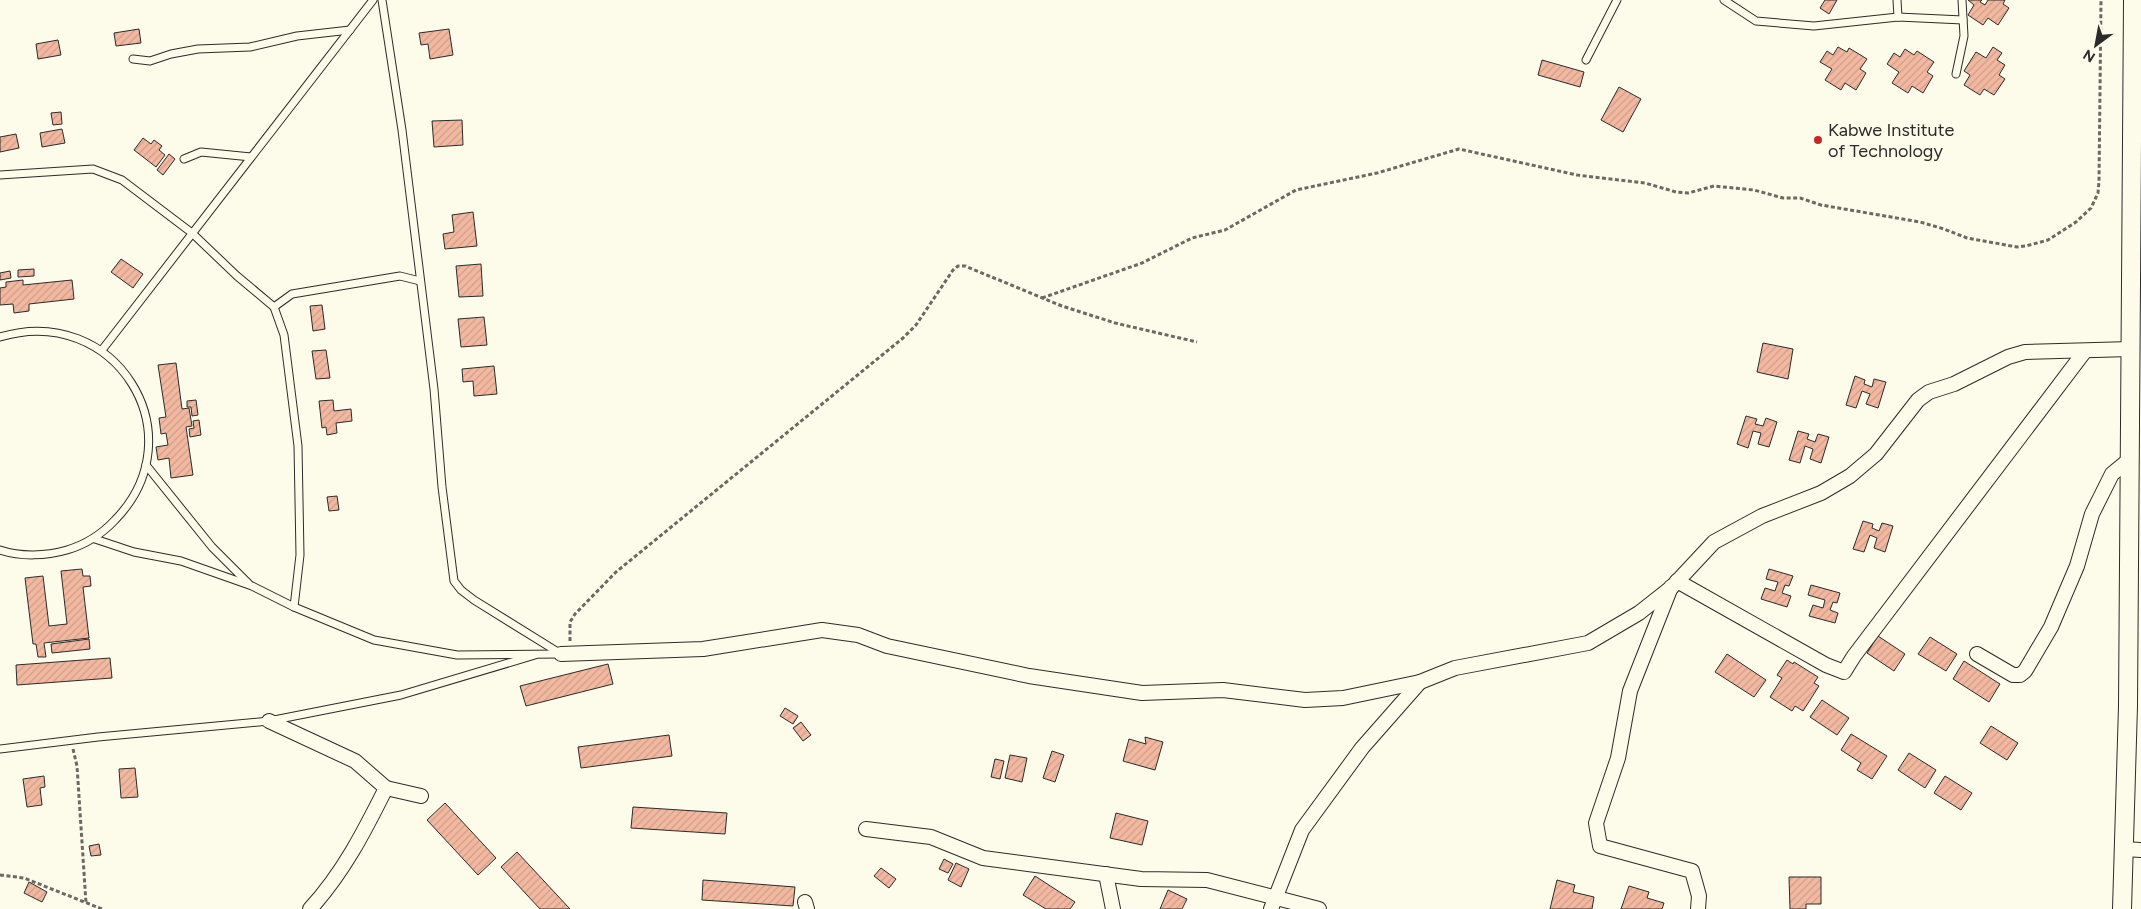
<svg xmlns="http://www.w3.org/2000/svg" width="2141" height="909" viewBox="0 0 2141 909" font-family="Figtree,sans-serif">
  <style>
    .building { fill: url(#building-hatch); stroke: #2b2b2b }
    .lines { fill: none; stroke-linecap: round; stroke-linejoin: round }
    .service-casing { stroke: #2b2b2b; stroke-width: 9 }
    .minor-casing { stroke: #2b2b2b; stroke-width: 16 }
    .tertiary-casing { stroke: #2b2b2b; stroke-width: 20 }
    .path { stroke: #6a6964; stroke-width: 3; stroke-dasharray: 4 2.5; stroke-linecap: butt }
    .service { stroke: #fdfbea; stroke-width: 7 }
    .minor { stroke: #fdfbea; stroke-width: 14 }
    .tertiary { stroke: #fdfbea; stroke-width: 18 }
    .poi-dot { fill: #c62828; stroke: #fdfbea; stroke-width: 2 }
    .labels { text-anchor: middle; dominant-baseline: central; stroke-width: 4; stroke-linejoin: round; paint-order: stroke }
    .poi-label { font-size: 18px; fill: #2b2b2b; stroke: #fdfbea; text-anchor: start }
  </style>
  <defs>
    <pattern id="building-hatch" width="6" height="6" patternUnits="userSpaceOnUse" patternTransform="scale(1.25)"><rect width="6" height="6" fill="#f2b8a0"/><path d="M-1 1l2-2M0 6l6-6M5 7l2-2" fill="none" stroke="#d09e8a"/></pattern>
  </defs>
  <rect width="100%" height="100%" fill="#fdfbea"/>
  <!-- building -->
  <g class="building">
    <path d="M1825,0H1837L1829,14L1820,8Z"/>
    <path d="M1968,0H1982L1980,2L1985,5L1988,0H2005L2003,4L2009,8L1998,25L1988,18L1983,25L1968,15L1974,5Z"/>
    <path d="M139,29L141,43L116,46L114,33Z"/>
    <path d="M449,29L453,55L430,59L428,44L421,45L419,33Z"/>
    <path d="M58,40L61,55L38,59L36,44Z"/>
    <path d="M1838,47L1847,52L1849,48L1867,59L1860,69L1866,73L1856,90L1845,83L1841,90L1825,80L1832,69L1820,62L1827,51L1833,55Z"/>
    <path d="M1993,47L2002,53L1997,60L2005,65L1999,75L2005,79L1994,95L1984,89L1980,95L1964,85L1970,75L1964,71L1976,52L1986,58Z"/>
    <path d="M1905,49L1914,55L1917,51L1934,62L1927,72L1933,76L1923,93L1912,86L1908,93L1892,83L1899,72L1887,64L1894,53L1900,57Z"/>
    <path d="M1542,60L1584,72L1580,87L1538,75Z"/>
    <path d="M1619,87L1641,99L1623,132L1601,120Z"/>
    <path d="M61,112L62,124L53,125L51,113Z"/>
    <path d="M462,120L463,145L434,147L432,121Z"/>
    <path d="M62,129L65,143L42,147L40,133Z"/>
    <path d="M16,134L19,148L0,152V137Z"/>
    <path d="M143,138L151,144L154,140L162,146L159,150L165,155L156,167L134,150Z"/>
    <path d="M169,154L175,159L163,175L157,170Z"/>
    <path d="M473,212L477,246L445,249L443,234L454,232L452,215Z"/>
    <path d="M121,259L143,274L133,288L111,272Z"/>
    <path d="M481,264L483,296L459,297L456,266Z"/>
    <path d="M34,269V276L18,277V270Z"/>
    <path d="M10,271L11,278L0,280V273Z"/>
    <path d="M23,280V285L72,280L74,299L29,304V311L14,313L13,304L0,305V288L6,287V282Z"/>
    <path d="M322,305L325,329L313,331L310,306Z"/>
    <path d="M484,317L487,345L461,347L458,319Z"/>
    <path d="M1763,343L1793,349L1788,379L1757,372Z"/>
    <path d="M326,350L330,378L316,379L312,351Z"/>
    <path d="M176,363L182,409L189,408L192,426L186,427L193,475L171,478L169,458L158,460L156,447L168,445L166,433L161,434L159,418L166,417L158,365Z"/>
    <path d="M494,366L497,394L474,396L473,381L463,382L462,369Z"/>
    <path d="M1855,376L1865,380L1864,384L1872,387L1874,379L1886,382L1878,408L1866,404L1870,394L1862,391L1856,408L1846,405Z"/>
    <path d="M196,400L198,415L192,416L191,407H187V401Z"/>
    <path d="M333,400L334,411L351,409L352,421L336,423L337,433L327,435L326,427L322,428L319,401Z"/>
    <path d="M1746,416L1757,419L1755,424L1763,426L1766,418L1777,422L1769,447L1758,444L1761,433L1753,431L1748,448L1737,444Z"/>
    <path d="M199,420L201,435L190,437L189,429L194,428L193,421Z"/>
    <path d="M1798,431L1809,434L1807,439L1815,442L1818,434L1829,437L1821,463L1810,459L1813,449L1805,446L1800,463L1789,460Z"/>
    <path d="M337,496L339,510L329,511L327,497Z"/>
    <path d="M1863,521L1873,524L1872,528L1879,531L1882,523L1893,526L1885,552L1874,548L1877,538L1870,535L1864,552L1853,549Z"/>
    <path d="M82,569L83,576H90L91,586L83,587L89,638L44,643L46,657H38L36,644H33L25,578L43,576L49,626L67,624L61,571Z"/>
    <path d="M1769,569L1793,576L1789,586L1785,585L1782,593L1791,596L1787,607L1761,599L1765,588L1775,591L1778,582L1766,579Z"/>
    <path d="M1811,585L1840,593L1837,603L1833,602L1830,610L1838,613L1835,623L1809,616L1813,605L1823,608L1825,600L1808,595Z"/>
    <path d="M1878,636L1905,654L1894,671L1867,653Z"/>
    <path d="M1930,637L1957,654L1946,671L1918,654Z"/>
    <path d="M89,639L90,649L52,653L51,644Z"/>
    <path d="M1727,654L1766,680L1754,697L1715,672Z"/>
    <path d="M110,658L112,678L17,685L16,665Z"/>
    <path d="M1787,660L1793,664L1794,662L1818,677L1814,683L1819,686L1803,711L1795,706L1792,711L1770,697L1782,678L1777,675Z"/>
    <path d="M1964,661L2000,684L1989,702L1953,679Z"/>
    <path d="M608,664L613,684L526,706L520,686Z"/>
    <path d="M1822,700L1849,718L1837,735L1810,717Z"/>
    <path d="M785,708L798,716L793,724L780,716Z"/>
    <path d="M801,722L811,735L803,741L793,728Z"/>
    <path d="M1991,726L2018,743L2007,760L1980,743Z"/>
    <path d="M1851,734L1887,756L1872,779L1857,770L1861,763L1841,750Z"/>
    <path d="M669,735L672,756L581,768L578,747Z"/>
    <path d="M1145,737L1163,742L1155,770L1123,761L1129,739L1146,744Z"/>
    <path d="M1052,751L1064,755L1055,782L1043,778Z"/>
    <path d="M1909,753L1936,770L1925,788L1898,770Z"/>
    <path d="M1010,755L1027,758L1022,782L1005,778Z"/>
    <path d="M995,759L1004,761L1000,779L991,777Z"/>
    <path d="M135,768L138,797L121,798L119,769Z"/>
    <path d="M44,776L45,787L40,788L42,805L27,807L23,779Z"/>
    <path d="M1945,776L1972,793L1961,810L1934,793Z"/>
    <path d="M445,803L496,858L478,875L427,820Z"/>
    <path d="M633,807L727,813L725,834L631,828Z"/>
    <path d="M1116,813L1148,821L1142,845L1110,838Z"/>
    <path d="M99,844L101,855L91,856L89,846Z"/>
    <path d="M517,852L570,909H540L501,867Z"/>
    <path d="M944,859L953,864L948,873L939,869Z"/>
    <path d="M956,863L969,869L961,887L948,880Z"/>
    <path d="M881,868L896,879L889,888L874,876Z"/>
    <path d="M1035,876L1075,902L1070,909H1046L1023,895Z"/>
    <path d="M1789,877H1821V904H1806V909H1790Z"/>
    <path d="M703,880L795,887L793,906L702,900Z"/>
    <path d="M1557,880L1575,885L1573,892L1594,897L1592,909H1550Z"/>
    <path d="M29,882L47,892L42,902L24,893Z"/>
    <path d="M1629,886L1649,892L1647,898L1664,903L1662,909H1621Z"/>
    <path d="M1168,890L1187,899L1182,909H1160Z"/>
  </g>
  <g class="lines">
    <!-- service casing -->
    <g class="service-casing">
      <g id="service">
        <path d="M382,0L402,130L434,389L442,487L454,581L461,590L474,600L561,654"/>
        <path d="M1724,0L1756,21L1814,26L1898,17L1963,20"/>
        <path d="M1897,0L1898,17"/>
        <path d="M133,59L150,61L171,54L198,49L250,47L297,36L350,30"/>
        <path d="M1586,60L1617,0"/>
        <path d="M1956,74L1964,36L1962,0"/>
        <path d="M184,159L201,152L251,157"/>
        <path d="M0,175L93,169L122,180L192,233L237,276L274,307L284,335L298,446L300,555L294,607"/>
        <path d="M274,307L292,294L400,276L420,281"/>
        <path d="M0,337C115,302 198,435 115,520C101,535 87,544 67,550C46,556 21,557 0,550"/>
        <path d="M102,350L373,0"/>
        <path d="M146,465L212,547L249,584"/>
        <path d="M95,539L134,552L181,561L252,586L294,607L374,640L457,655L561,654"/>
        <path d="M0,749L98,737L269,721L401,695L535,655"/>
      </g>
    </g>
    <!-- minor casing -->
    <g class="minor-casing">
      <g id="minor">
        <path d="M1677,581L1826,665L1844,672L1854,656L2085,351"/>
        <path d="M1671,587L1630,691L1618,758L1596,823L1600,846L1692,871L1699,896L1698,909"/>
        <path d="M561,654L703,649L822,630L858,635L887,646L1029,676L1142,693L1223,690L1305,700L1343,698L1420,682"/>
        <path d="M1977,654L2013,675H2020L2025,671L2051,627L2077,566L2092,514L2112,474L2129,460"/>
        <path d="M269,721L355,761L386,788L421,796"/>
        <path d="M866,829L931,837L983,858L1141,879L1207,880L1319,909"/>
        <path d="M2124,849L2141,850"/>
        <path d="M1106,874L1113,909"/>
        <path d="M805,902L807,909"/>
        <path d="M310,909C343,873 364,832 386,788"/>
        <path d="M1271,909L1302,830L1362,748L1420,682L1455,668L1588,643L1639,613L1672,587L1714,542L1762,516L1821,493L1850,476L1876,454L1918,400L1929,392L1954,384L2008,357L2025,352L2131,349"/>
      </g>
    </g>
    <!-- tertiary casing -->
    <g class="tertiary-casing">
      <path id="tertiary" d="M2122,909L2128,706L2133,0"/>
    </g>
    <!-- path -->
    <g class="path">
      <path d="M1042,298L1142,263L1192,238L1225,230L1296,190L1377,173L1459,149L1577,175L1645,183L1676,192L1688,193L1714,186L1754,190L1783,198H1800L1821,205L1920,222L1944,229L1967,238L2017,247L2026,246L2048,240L2076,222L2091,208L2098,193L2099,181L2101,0"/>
      <path d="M570,641V622L575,614L616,572L903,338L916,325L953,270L958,266H965L1062,306L1115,323L1197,342"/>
      <path d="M73,749L77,766L86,903"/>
      <path d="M0,875L24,878L102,909"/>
    </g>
    <!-- service -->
    <use href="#service" class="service"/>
    <!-- minor -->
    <use href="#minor" class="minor"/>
    <!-- tertiary -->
    <use href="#tertiary" class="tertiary"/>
  </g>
  <!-- markers -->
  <circle class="poi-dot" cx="1818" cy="140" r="5"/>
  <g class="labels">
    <!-- poi labels -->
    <g class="poi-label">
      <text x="1828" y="130">Kabwe Institute<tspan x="1828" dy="21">of Technology</tspan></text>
    </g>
  </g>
  <!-- north arrow -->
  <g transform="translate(2096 45) rotate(212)" stroke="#fdfbea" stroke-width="4" paint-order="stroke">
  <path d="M0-4L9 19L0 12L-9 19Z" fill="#2b2b2b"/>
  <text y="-8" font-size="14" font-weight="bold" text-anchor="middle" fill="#2b2b2b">N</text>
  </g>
</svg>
